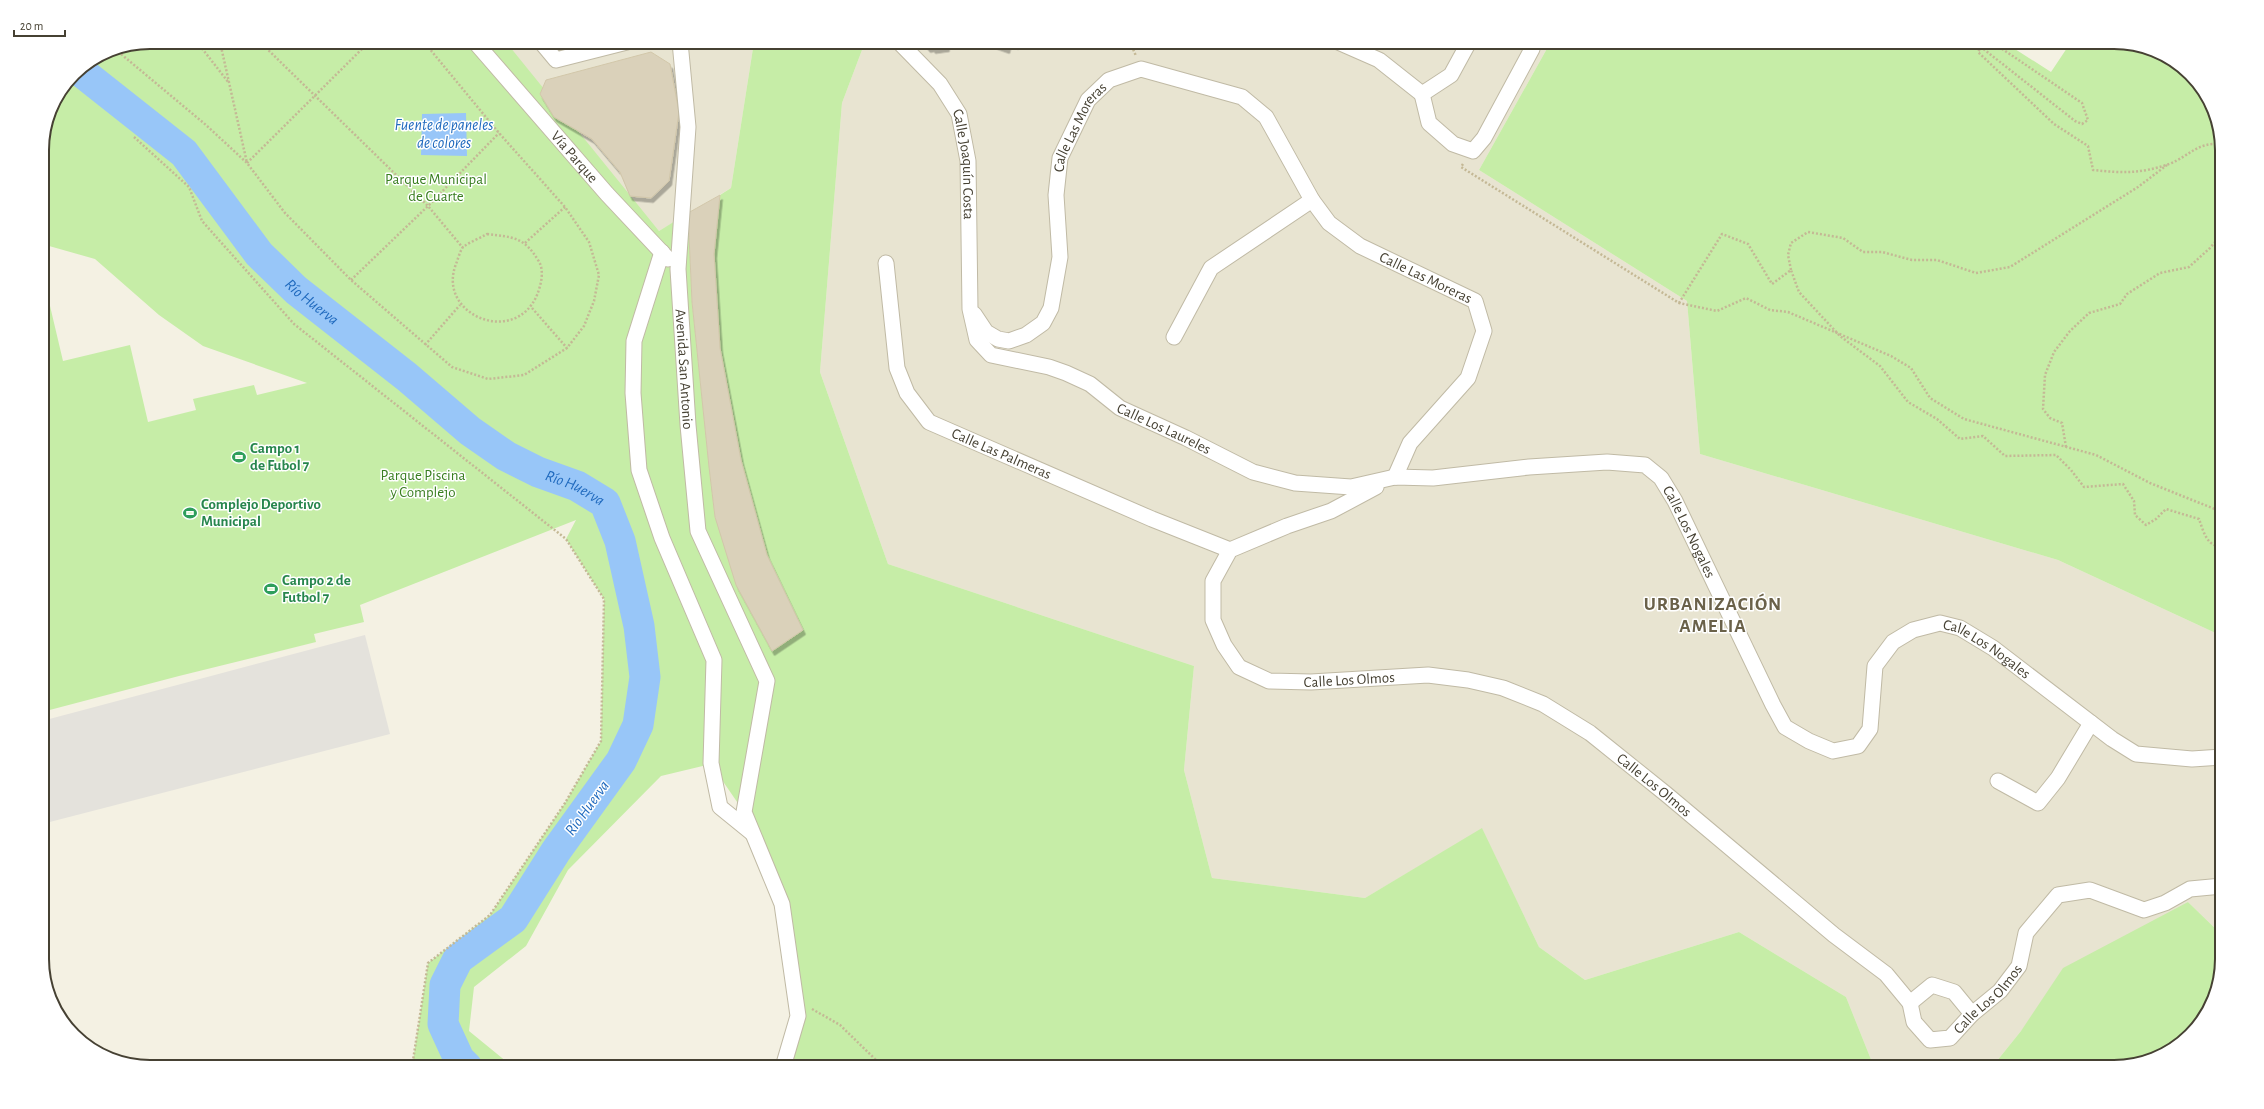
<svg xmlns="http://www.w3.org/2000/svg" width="2264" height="1109" viewBox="0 0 2264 1109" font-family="'Alegreya Sans',sans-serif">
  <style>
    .residential { fill: #e8e4d1 }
    .green { fill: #c6eda7 }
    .parking { fill: #e4e2dc }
    .water { fill: #98c6f8 }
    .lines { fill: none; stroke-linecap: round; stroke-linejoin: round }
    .river { stroke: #98c6f8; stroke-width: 31 }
    .building { fill: #dad1ba; stroke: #d2c7aa; filter: url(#shadow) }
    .street-casing { stroke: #c0baa5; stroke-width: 17 }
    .path { stroke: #c4b895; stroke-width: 2.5; stroke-dasharray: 2 2; stroke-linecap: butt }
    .street { stroke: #fff; stroke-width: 15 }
    .labels { text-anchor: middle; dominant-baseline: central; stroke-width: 3; stroke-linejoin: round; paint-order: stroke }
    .street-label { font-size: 15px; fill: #464133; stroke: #fff }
    .park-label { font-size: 15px; fill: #397e20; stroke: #fff }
    .leisure-label { font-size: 15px; font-weight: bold; fill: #27864d; stroke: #fff; text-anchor: start }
    .water-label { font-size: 16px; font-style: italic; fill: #206abe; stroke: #fff }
    .district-label { font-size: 19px; font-weight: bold; letter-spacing: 1px; fill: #6a6149; stroke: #fff }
    .rim { fill: none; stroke: #464133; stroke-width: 2 }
  </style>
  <defs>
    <filter id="shadow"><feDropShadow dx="2.5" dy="4.5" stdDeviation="0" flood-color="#0004"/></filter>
  </defs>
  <rect width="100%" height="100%" fill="#f4f1e3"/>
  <!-- residential -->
  <g class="residential">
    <path d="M498,42H754L731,188L659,231Z"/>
    <path d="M865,42H1546L1549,45L1479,170L1687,301L1700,454L2058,560L2222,636V935L2188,902L2021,1031L1992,1067H1874L1846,997L1739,932L1585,980L1539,947L1482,829L1365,898L1212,878L1184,770L1194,666L888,564L820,372L842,103Z"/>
  </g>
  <!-- green -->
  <g class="green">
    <path d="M150,42H506L659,231L688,213L692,302L715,517L772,650L803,630L767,555L741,460L720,348L714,254L720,195L731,188L754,42H865L842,103L820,372L888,564L1194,666L1184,770L1212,878L1365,898L1482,828L1539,947L1585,980L1739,932L1846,997L1874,1067H783L798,1016L782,904L744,812L711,764L661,776L568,870L526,946L474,987L469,1031L513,1067H412L428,963L490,915L565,803L601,741L604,599L566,539L576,520L360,605L364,622L314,634L316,642L179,676L42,712V272L63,361L130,345L148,422L196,410L193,399L254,385L257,395L307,383L203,346L159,315L95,259L42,244C42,170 28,89 108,51C120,45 137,45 150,42Z"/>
    <path d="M1546,42H2004L2051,72L2071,42H2114L2162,53L2204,90L2222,143V636L2058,560L1700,454L1687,301L1479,170L1549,45Z"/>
    <path d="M2188,902L2222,935V959L2211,1007L2174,1049L2114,1067H1992L2021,1031L2063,968Z"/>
  </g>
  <!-- parking -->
  <path class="parking" d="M365,635L390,734L42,824V721Z"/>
  <!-- water -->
  <path class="water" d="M466,113L467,156L421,155L422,114Z"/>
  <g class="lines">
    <!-- river -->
    <path class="river" id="s1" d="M79,70L184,153L259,254L296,290L407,377L470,431L506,456L538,472L577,486L605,503L620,541L639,626L645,677L638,725L621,761L556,851L513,919L458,959L445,985L443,1024L459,1059L467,1067"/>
  </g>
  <!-- building -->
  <g class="building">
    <path d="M551,42H582L553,50Z"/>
    <path d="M923,42H946L947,47L933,49L932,47L928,48Z"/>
    <path d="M987,42H1017L1016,45L1009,42L1007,49Z"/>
    <path d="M651,52L670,64L679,112L669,181L651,198L630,196L620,172L592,139L554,117L540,94L546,80Z"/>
    <path d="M720,195L714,254L720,348L741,460L767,555L803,630L772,651L736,585L715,517L709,467L692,302L688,213Z"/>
  </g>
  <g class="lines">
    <!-- street casing -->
    <g class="street-casing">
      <g id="street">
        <path id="s2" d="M475,42L607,194L668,259"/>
        <path d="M541,42L556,60L627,42"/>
        <path id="s3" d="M680,42L688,127L678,269L688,425L698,531L767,681L744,812L782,904L798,1016L783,1067"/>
        <path id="s4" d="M899,42L940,84L959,114L968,161L970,309L977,340L991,355L1049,367L1066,373L1090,384L1120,408L1186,438L1253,472L1295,483L1351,487L1395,477L1433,478L1529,467L1607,462L1645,465L1661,478L1675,501L1773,705L1785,727L1809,741L1833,751L1858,746L1870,729L1875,666L1893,642L1913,630L1940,623L1960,628L1993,648L2112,739L2136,754L2192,759L2222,757"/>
        <path d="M1338,42L1379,60L1422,94"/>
        <path d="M1422,94L1429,123L1453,144L1473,151L1484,138L1532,49"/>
        <path d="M1422,94L1451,75L1469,42"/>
        <path d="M662,252L634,341L633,393L639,470L662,538L714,660L711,763L720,807L752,833"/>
        <path id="s5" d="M886,263L897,368L907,393L929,422L1152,519L1230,550"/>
        <path id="s6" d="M974,314L986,332L998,339L1009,341L1026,335L1043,323L1051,308L1060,257L1056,195L1060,158L1088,100L1109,80L1141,69L1242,97L1266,117L1312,200L1329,223L1360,246L1475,301L1484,331L1468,378L1410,443L1395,477"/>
        <path d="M1174,337L1211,268L1312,200"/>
        <path id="s7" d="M1376,487L1331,511L1287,526L1230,550L1213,581V620L1224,645L1239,667L1269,681L1311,682L1428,675L1468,680L1503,688L1543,704L1590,733L1666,794L1834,935L1886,974L1910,1003L1914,1022L1930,1040L1950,1038L1972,1014L2000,991L2019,966L2026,933L2058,895L2090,890L2144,910L2165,903L2190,889L2222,886"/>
        <path d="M1998,781L2038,803L2058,778L2091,723"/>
        <path d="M1910,1003L1932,985L1954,992L1972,1014"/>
      </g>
    </g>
    <!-- path -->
    <g class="path">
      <path d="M197,42L229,83"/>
      <path d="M220,42L247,163L369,42"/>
      <path d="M260,42L428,206L463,248"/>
      <path d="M1130,42L1136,56"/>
      <path d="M1992,42L2082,103L2088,120L2082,124L2075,121L1981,47L1978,52L2054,124L2088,146L2093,170C2123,173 2140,174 2169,164C2190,156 2196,142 2222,144"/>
      <path d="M115,49L206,125L247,163L285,213L351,280L452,367L488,379L524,375L567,348L584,326L594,301L599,275L589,242L565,207L499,133L424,42"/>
      <path d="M134,137L189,187L202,221L294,324L566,539L604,599L601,741L565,803L490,915L428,963L412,1067"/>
      <path d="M1463,164L1461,167L1679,303L1717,311L1746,298L1770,310L1788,312L1891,356L1911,368L1930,398L1964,419L2096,455L2150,483L2222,512"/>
      <path d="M487,234C513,237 524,237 538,260C545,270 541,285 537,295C515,347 436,315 456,264C458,259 460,251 463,247C470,242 480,238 487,234Z"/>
      <path d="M525,243L565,207"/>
      <path d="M1791,270L1788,255L1791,243L1808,232L1843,238L1863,252H1882L1912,260H1937L1976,273L2010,267L2138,187L2167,165"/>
      <path d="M351,280L428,206L499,133"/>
      <path d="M1679,303L1722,234L1748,244L1772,284L1791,270L1799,292L1840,336L1880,366L1908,402L1937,419L1960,439L1983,436L2005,456L2056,455L2071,470L2084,487L2123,484L2134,501L2135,515L2146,525L2156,519L2166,509L2199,519C2203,530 2207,548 2222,546"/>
      <path d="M532,308L567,348"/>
      <path d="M425,345L460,305"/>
      <path d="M2066,447L2062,423L2050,418L2043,409L2045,375L2054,352L2070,331L2089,313L2120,304L2127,294L2160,273L2189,267L2210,248L2222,234"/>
      <path d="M812,1009L840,1025L876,1060L878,1067"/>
    </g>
    <!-- street -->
    <use href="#street" class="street"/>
  </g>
  <!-- icons -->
  <defs>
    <g id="stadium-bare" transform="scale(1.08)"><path d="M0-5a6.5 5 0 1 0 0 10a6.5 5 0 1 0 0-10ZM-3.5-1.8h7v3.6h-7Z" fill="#2e9e5b" stroke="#fff" stroke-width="2.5" paint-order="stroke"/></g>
  </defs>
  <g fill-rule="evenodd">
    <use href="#stadium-bare" x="239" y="457"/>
    <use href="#stadium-bare" x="190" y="513"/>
    <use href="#stadium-bare" x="271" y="589"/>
  </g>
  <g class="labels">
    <!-- street labels -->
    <g class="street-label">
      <text stroke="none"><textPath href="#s6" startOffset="290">Calle Las Moreras</textPath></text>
      <text stroke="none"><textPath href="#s2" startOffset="152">Vía Parque</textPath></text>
      <text stroke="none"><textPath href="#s4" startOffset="145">Calle Joaquín Costa</textPath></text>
      <text stroke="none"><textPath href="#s6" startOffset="752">Calle Las Moreras</textPath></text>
      <text stroke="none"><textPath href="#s3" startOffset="328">Avenida San Antonio</textPath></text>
      <text stroke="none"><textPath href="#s4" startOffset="533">Calle Los Laureles</textPath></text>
      <text stroke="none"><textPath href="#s5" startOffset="248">Calle Las Palmeras</textPath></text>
      <text stroke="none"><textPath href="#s4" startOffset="1109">Calle Los Nogales</textPath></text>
      <text stroke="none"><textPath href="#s4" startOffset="1625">Calle Los Nogales</textPath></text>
      <text stroke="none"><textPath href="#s7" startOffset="401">Calle Los Olmos</textPath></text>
      <text stroke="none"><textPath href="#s7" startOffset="737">Calle Los Olmos</textPath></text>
      <text stroke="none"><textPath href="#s7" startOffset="1192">Calle Los Olmos</textPath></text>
    </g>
    <!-- park labels -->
    <g class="park-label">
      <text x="436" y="179">Parque Municipal<tspan x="436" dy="17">de Cuarte</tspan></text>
      <text x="423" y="475">Parque Piscina<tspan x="423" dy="17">y Complejo</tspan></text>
    </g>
    <!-- leisure labels -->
    <g class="leisure-label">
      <text x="250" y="448">Campo 1<tspan x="250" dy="17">de Fubol 7</tspan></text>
      <text x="201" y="504">Complejo Deportivo<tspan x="201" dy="17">Municipal</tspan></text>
      <text x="282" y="580">Campo 2 de<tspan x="282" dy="17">Futbol 7</tspan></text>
    </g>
    <!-- water labels -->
    <g class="water-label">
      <text x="444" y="125">Fuente de paneles<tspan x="444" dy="18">de colores</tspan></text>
      <text stroke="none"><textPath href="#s1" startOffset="331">Río Huerva</textPath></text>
      <text stroke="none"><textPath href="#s1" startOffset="655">Río Huerva</textPath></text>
      <text transform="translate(587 808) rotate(-54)">Río Huerva</text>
    </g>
    <!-- district labels -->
    <g class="district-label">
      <text x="1713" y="604">URBANIZACIÓN<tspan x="1713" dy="22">AMELIA</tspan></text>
    </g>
  </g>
  <!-- crop -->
  <path d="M0 0H2264V1109H0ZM150 49H2114A101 101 0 0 1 2215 150V959A101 101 0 0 1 2114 1060H150A101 101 0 0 1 49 959V150A101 101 0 0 1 150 49Z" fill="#fff" fill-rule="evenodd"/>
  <path class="rim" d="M150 49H2114A101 101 0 0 1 2215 150V959A101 101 0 0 1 2114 1060H150A101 101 0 0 1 49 959V150A101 101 0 0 1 150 49Z"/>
  <!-- scale -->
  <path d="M14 30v6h51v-6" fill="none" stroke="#464133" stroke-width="2"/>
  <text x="20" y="30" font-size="12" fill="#464133" stroke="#ffffff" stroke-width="3" paint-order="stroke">20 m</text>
</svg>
